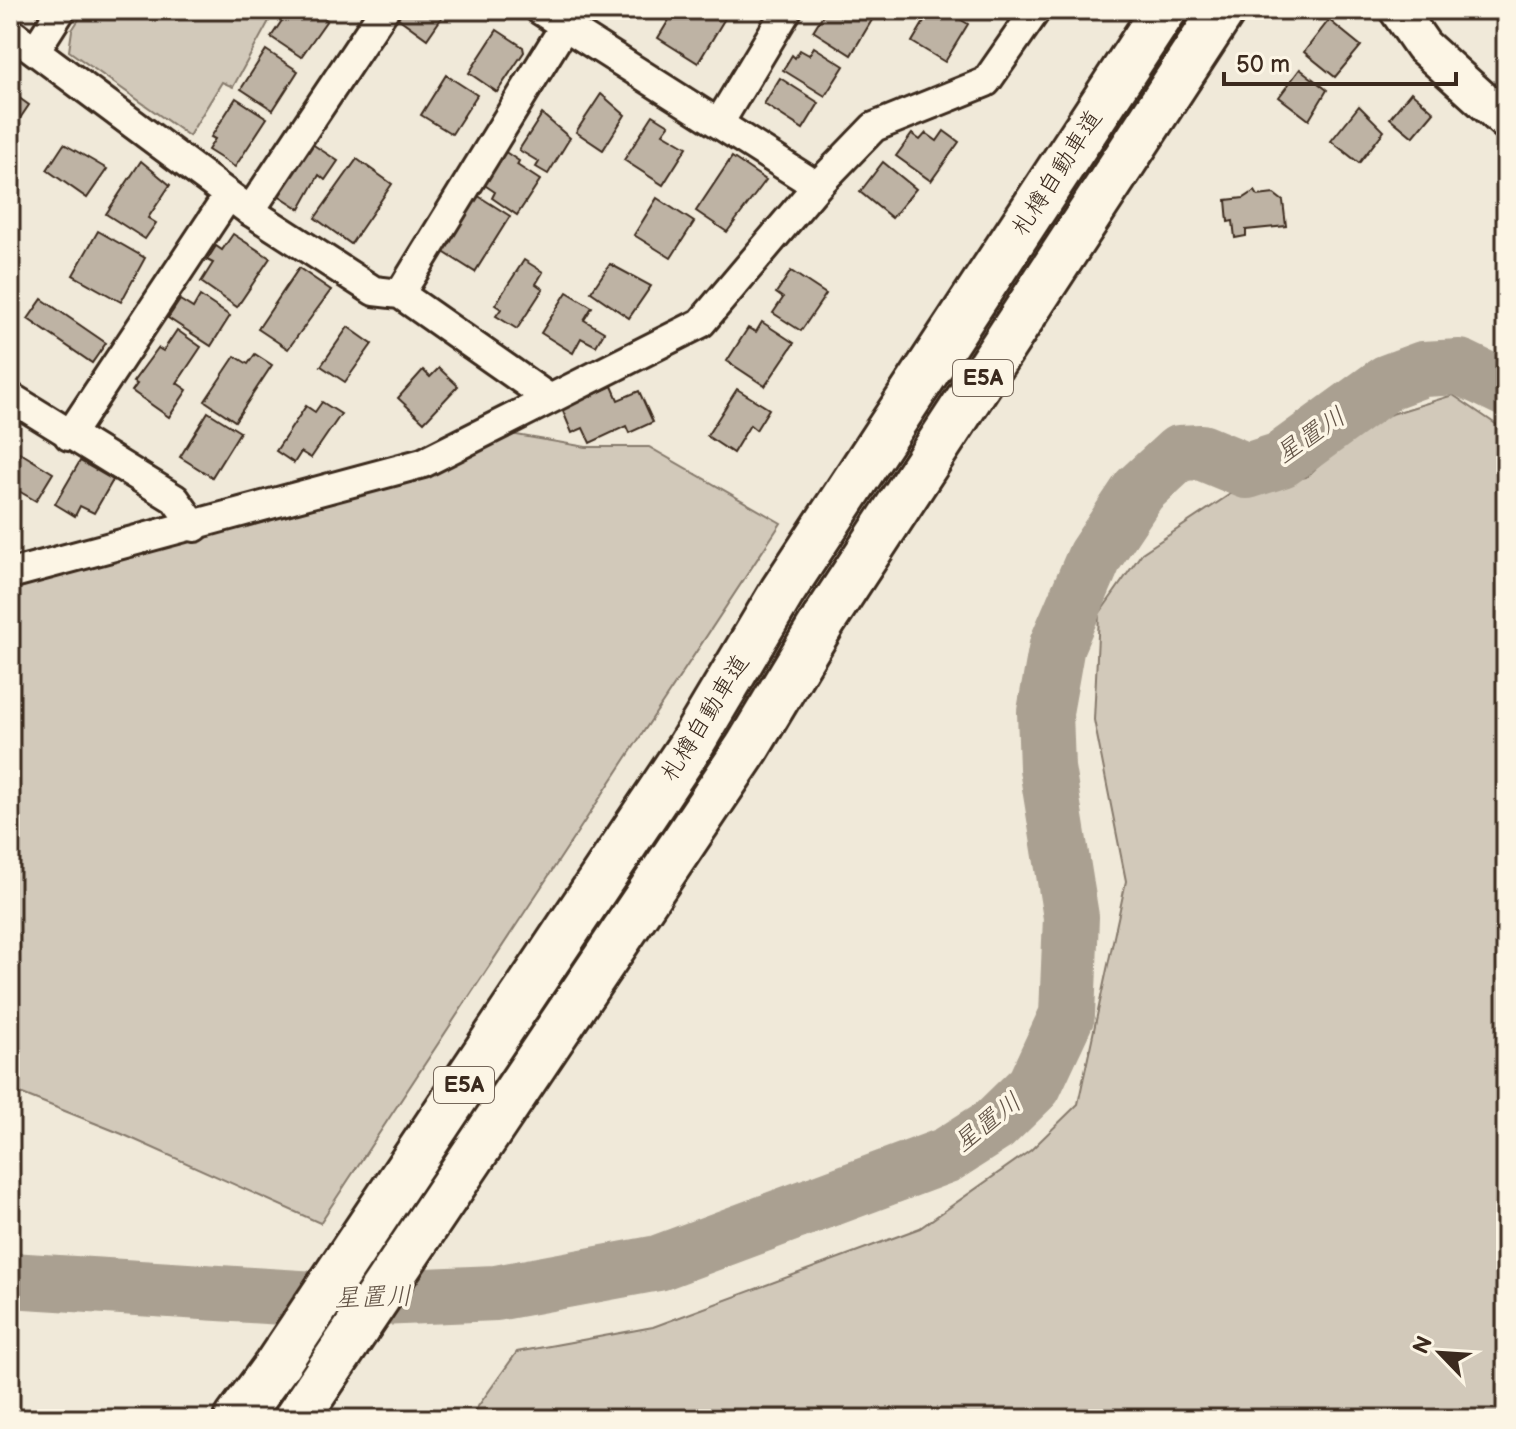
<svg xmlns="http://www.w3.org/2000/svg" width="1516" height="1429" viewBox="0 0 1516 1429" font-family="'Balsamiq Sans','Klee One',sans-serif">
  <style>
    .green { fill: #d2c9ba; stroke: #867a6c; stroke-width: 2 }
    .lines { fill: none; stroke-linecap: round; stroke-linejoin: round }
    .river { stroke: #aaa091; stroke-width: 56 }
    .building { fill: #beb3a4; stroke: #3b2a1e; stroke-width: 2 }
    .minor-casing { stroke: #3b2a1e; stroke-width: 34 }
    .tertiary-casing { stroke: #3b2a1e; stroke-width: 42 }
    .motorway-casing { stroke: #3b2a1e; stroke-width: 50 }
    .minor { stroke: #fcf5e5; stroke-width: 28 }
    .tertiary { stroke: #fcf5e5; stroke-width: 36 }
    .motorway { stroke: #fcf5e5; stroke-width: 44 }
    .labels { text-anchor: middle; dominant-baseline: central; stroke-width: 7; stroke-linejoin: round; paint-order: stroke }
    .shield { fill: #fcf5e5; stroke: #75675a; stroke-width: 2 }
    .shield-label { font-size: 22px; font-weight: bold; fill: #3b2a1e }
    .street-label { font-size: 24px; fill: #3b2a1e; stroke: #fcf5e5 }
    .water-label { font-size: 26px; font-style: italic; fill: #625346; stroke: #fcf5e5 }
  </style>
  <rect width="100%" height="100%" fill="#f0e9d9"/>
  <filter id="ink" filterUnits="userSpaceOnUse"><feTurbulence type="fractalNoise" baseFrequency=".0125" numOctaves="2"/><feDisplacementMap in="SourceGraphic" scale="16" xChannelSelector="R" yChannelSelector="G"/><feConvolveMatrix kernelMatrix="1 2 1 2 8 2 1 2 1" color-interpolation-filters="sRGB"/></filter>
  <g filter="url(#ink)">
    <!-- green -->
    <g class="green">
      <path d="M85,10H275L233,87L222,82L189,136L69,51L72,30Z"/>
      <path d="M1453,395L1506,431V1419H469L517,1352L653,1327L920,1228L1031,1150L1078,1104L1126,881L1094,720L1099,614L1142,553L1232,493L1306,477L1369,421Z"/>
      <path d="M499,432L586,447H649L781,523L320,1223L122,1134L10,1089V585L157,550L410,475Z"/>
    </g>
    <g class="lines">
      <!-- river -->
      <path class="river" d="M10,1280L332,1300L496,1293L658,1263L947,1155L994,1125L1034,1086L1067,1015L1071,917L1047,768L1045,712L1057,645L1095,556L1139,490L1179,453L1201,452L1247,471L1281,460L1388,382L1423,369L1460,367L1506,389"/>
    </g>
    <!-- building -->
    <g class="building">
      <path d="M289,10H311L327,20L301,57L271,37Z"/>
      <path d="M404,10H447L427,39L398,18Z"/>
      <path d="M608,10H631L625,21Z"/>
      <path d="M675,10H730L698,63L658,38Z"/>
      <path d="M826,10H878L851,55L813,31Z"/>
      <path d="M931,10L943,14L945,10L968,24L945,62L912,42Z"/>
      <path d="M1329,20L1361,46L1335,77L1304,52Z"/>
      <path d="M497,30L523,47L524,52L497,92L469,73Z"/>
      <path d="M814,47L844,66L825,96L783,70L792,55L795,58L800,50L809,55Z"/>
      <path d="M266,50L298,71L273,110L241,89Z"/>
      <path d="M1300,69L1327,90L1309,120L1279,97Z"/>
      <path d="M446,75L477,95L452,134L421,115Z"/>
      <path d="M780,78L819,103L803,129L764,104Z"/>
      <path d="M10,83L19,89L15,95L29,105L10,133Z"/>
      <path d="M1411,92L1434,112L1413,137L1390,118Z"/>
      <path d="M601,94L625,115L603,150L576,132Z"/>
      <path d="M236,98L267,118L235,167L208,150L215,139L211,137Z"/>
      <path d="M1359,106L1384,131L1359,163L1331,141Z"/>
      <path d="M542,114L570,138L548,174L536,167L539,162L519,150Z"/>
      <path d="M653,115L669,125L663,133L687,147L663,185L624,160Z"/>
      <path d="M944,131L959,142L931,181L896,156L912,134L920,140L926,133L937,141Z"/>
      <path d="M306,140L338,161L325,180L319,175L300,209L275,193Z"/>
      <path d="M64,144L107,169L87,198L47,170Z"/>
      <path d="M504,151L519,161L517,165L540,180L517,215L492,198L495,192L483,184Z"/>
      <path d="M732,157L766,180L727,232L696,211Z"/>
      <path d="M357,159L392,184L351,244L315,218Z"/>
      <path d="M141,161L170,185L148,218L156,223L145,239L106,214Z"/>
      <path d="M883,162L916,189L892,218L860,192Z"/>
      <path d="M1255,191L1258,196L1274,194L1283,201L1286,226L1246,230V236L1235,238L1233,221L1228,222L1226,200L1244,198Z"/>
      <path d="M472,192L510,216L475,272L437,248Z"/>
      <path d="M657,198L694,222L671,258L634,235Z"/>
      <path d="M98,231L145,258L121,302L73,275Z"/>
      <path d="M233,234L270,258L237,307L201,282L213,263L207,260L216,246L222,250Z"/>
      <path d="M524,260L543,272L536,284L543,289L517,329L496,316L501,309L495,305Z"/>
      <path d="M610,264L651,286L629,318L591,292Z"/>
      <path d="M299,268L331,290L288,349L258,329Z"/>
      <path d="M791,271L826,294L801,331L773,313L783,298L776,293Z"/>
      <path d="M567,292L592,307L584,320L604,332L596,346L581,338L573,353L541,333Z"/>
      <path d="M200,296L230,316L211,346L168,318L180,300L193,308Z"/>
      <path d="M42,299L106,343L92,363L28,319Z"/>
      <path d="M762,322L794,343L765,386L727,361L748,328L756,332Z"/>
      <path d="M348,327L372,344L345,382L321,366Z"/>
      <path d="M177,330L201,347L177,383L187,390L169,417L132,391L137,384L133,382L158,348L163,351Z"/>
      <path d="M255,354L272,365L235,421L205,401L235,356L248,364Z"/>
      <path d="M439,368L458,386L424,422L398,398L423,370L430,377Z"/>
      <path d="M612,386L618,400L639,391L653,422L629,433L626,426L590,443L583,428L572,433L562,409Z"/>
      <path d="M737,389L769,409L756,430L750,425L733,453L707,436Z"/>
      <path d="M322,402L341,414L311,458L301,452L294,463L276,451L306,406L315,412Z"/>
      <path d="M208,412L240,432L212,477L180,457Z"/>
      <path d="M19,452L53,473L36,501L10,486V467Z"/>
      <path d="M80,461L113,480L94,513L80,506L75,516L55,504Z"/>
    </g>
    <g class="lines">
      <!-- minor casing -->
      <g class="minor-casing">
        <g id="minor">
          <path d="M540,10L817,186"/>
          <path d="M10,32L250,211L374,291L400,294L547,397"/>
          <path d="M36,49L61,10"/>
          <path d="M719,123L787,10"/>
          <path d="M250,211L384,10"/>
          <path d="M400,294L564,27"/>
          <path d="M10,397L175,499L195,527"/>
          <path d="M69,436L228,196"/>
          <path d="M10,574L423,463L701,323L817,186L874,127L986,82L1036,10"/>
        </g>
      </g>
      <!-- tertiary casing -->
      <g class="tertiary-casing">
        <path id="tertiary" d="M1398,10L1423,46L1506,121"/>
      </g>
      <!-- motorway casing -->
      <g class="motorway-casing">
        <g id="motorway">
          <path d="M237,1419L276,1366L689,748L782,592L1164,10"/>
          <path d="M296,1419L747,748L824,620L1223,10"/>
        </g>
      </g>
      <!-- minor -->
      <use href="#minor" class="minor"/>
      <!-- tertiary -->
      <use href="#tertiary" class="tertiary"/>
      <!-- motorway -->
      <use href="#motorway" class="motorway"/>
    </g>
  </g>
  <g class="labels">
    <!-- shield labels -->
    <g class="shield">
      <rect x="953" y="360" width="60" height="36" rx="6"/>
      <rect x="434" y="1067" width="60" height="36" rx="6"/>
    </g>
    <g class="shield-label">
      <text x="983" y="378">E5A</text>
      <text x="464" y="1085">E5A</text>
    </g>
    <!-- street labels -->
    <g class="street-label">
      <text transform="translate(1057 173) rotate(-57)">札樽自動車道</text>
      <text transform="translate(705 718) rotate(-58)">札樽自動車道</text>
    </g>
    <!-- water labels -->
    <g class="water-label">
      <text transform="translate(1311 436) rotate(-34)">星置川</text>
      <text transform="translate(988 1123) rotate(-38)">星置川</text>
      <text transform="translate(373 1298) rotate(-2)">星置川</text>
    </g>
  </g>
  <!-- margin -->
  <rect width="1516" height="1429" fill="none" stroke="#fcf5e5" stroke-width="40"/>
  <rect x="20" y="20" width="1476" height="1389" fill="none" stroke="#3b2a1e" stroke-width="3" filter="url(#ink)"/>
  <!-- north arrow -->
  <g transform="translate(1440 1353) rotate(295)" stroke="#fcf5e5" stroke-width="6" paint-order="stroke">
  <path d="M0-6L14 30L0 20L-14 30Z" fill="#3b2a1e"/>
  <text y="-12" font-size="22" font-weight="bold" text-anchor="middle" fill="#3b2a1e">N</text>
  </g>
  <!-- scale -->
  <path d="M1224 72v12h232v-12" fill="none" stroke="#3b2a1e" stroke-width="4"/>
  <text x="1236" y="72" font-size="24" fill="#3b2a1e" stroke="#fcf5e5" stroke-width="6" paint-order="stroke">50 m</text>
</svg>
